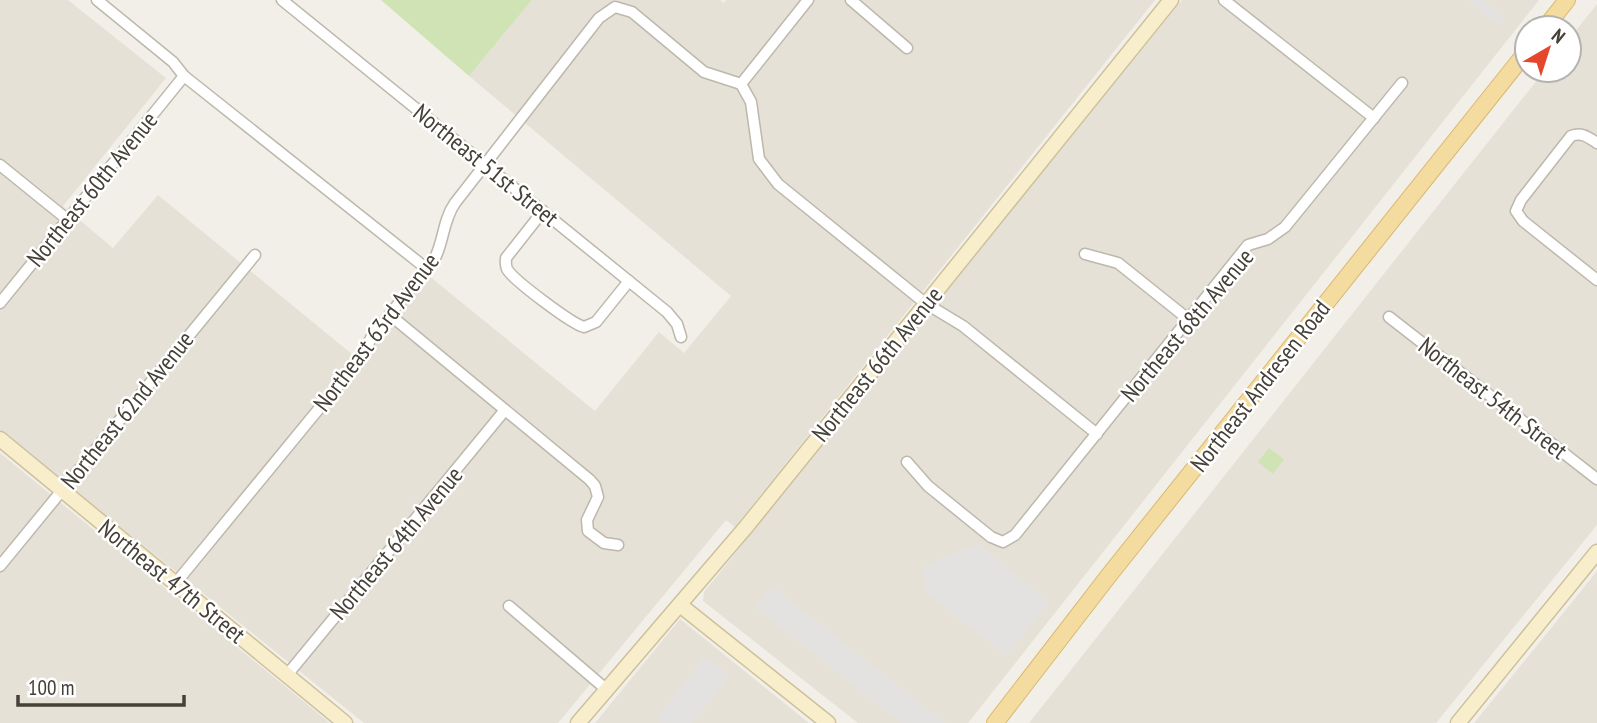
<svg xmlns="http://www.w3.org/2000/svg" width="1597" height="723" viewBox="0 0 1597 723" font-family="'PT Sans Narrow',sans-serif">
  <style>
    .residential { fill: #e6e1d7 }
    .green { fill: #cfe3b5 }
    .parking { fill: #e4e2e0 }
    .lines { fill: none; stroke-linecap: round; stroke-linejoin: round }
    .street-casing { stroke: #bdb7ac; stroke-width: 13 }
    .secondary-casing { stroke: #cec09c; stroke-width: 17 }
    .primary-casing { stroke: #d8b871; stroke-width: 18 }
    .street { stroke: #fff; stroke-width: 10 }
    .secondary { stroke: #f9eecb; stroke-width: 14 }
    .primary { stroke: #f4db9f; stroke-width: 16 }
    .labels { text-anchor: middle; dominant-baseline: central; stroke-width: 5; stroke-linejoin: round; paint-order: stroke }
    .street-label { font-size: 24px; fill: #454038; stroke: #fff }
  </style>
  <rect width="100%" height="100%" fill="#f2efe8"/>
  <!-- residential -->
  <g class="residential">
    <path d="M0,0H68L166,78L63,206L113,248L158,195L353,355L423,271L595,411L659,332L684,353L731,296L469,76L532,0H720L724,3L726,0H1155L735,527L726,520L558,723H364L0,430Z"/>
    <path d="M1182,0H1539L968,723H858L703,601L704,592Z"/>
    <path d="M1597,4V525L1436,723H1029L1545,70H1569V39Z"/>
    <path d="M0,453L330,723H0Z"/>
    <path d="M1597,571V723H1474L1556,622Z"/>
    <path d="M680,619L809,723H595Z"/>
  </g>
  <!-- green -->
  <g class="green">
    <path d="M381,0H532L469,76Z"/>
    <path d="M1269,448L1284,459L1273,474L1258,462Z"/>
  </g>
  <!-- parking -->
  <g class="parking">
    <path d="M1467,0H1483L1506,18L1500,26Z"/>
    <path d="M978,544L1049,602L1006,656L926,592L923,566Z"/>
    <path d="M772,586L945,723H901L755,607Z"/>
    <path d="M705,656L730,676L692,723H661L656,719Z"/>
  </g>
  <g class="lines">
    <!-- street casing -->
    <g class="street-casing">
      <g id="street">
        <path d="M97,0L173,62L184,76L427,269"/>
        <path d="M282,0L667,312L677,324L681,337"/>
        <path d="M851,0L907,48"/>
        <path d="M1224,0L1374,118"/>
        <path d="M741,84L808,0"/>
        <path d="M1597,143C1588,137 1582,132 1571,136L1521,200L1516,211L1523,221L1597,280"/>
        <path d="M0,165L68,220"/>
        <path d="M543,211L506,258C506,263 505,263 507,269C513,280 572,324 584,327L596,322L629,281"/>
        <path d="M1085,254L1118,263L1188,319"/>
        <path d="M0,303L184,76"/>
        <path d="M390,315L590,480L595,486L598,497L587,520L588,531L604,543L618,545"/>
        <path d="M1389,317L1597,479"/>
        <path d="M907,462L928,486L991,537L1003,542L1015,535L1248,245L1268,239L1285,227L1402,83"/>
        <path d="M0,566L255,255"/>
        <path d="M175,584L363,355L371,338L435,258C444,240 443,220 455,203L599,18L615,7L632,12L704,72L741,84L751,102L759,159L778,184L925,303L963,326L1097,434"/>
        <path d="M509,606L607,690"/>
        <path d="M287,675L505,410"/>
      </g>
    </g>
    <!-- secondary casing -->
    <g class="secondary-casing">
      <g id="secondary">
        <path d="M0,439L345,723"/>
        <path d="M680,605L828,723"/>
        <path d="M578,723L746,527L1171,0"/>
        <path d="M1458,723L1597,552"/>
      </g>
    </g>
    <!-- primary casing -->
    <g class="primary-casing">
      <g id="primary">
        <path d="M1545,28L1567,0"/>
        <path d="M995,723L1110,574L1527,51"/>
      </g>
    </g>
    <!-- street -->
    <use href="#street" class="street"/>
    <!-- secondary -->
    <use href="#secondary" class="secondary"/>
    <!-- primary -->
    <use href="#primary" class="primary"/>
  </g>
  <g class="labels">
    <!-- street labels -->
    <g class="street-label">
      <text transform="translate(486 165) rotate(39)">Northeast 51st Street</text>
      <text transform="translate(92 189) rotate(-51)">Northeast 60th Avenue</text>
      <text transform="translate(1187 325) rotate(-50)">Northeast 68th Avenue</text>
      <text transform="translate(376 332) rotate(-53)">Northeast 63rd Avenue</text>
      <text transform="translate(877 364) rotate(-51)">Northeast 66th Avenue</text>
      <text transform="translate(1260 386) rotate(-52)">Northeast Andresen Road</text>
      <text transform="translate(1493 398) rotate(38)">Northeast 54th Street</text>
      <text transform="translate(127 410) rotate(-51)">Northeast 62nd Avenue</text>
      <text transform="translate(396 543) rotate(-50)">Northeast 64th Avenue</text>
      <text transform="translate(172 581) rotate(39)">Northeast 47th Street</text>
    </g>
  </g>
  <!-- north arrow -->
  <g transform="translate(1548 49) rotate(39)"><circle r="33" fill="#ffffff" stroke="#b5b3af" stroke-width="2"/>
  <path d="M0-5L12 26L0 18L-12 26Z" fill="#e5472d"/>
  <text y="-10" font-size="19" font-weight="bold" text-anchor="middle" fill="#454038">N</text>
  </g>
  <!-- scale -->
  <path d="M18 695v10h166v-10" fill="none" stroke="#454038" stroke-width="3.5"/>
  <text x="28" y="695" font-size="21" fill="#454038" stroke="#ffffff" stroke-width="5" paint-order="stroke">100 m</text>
</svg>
